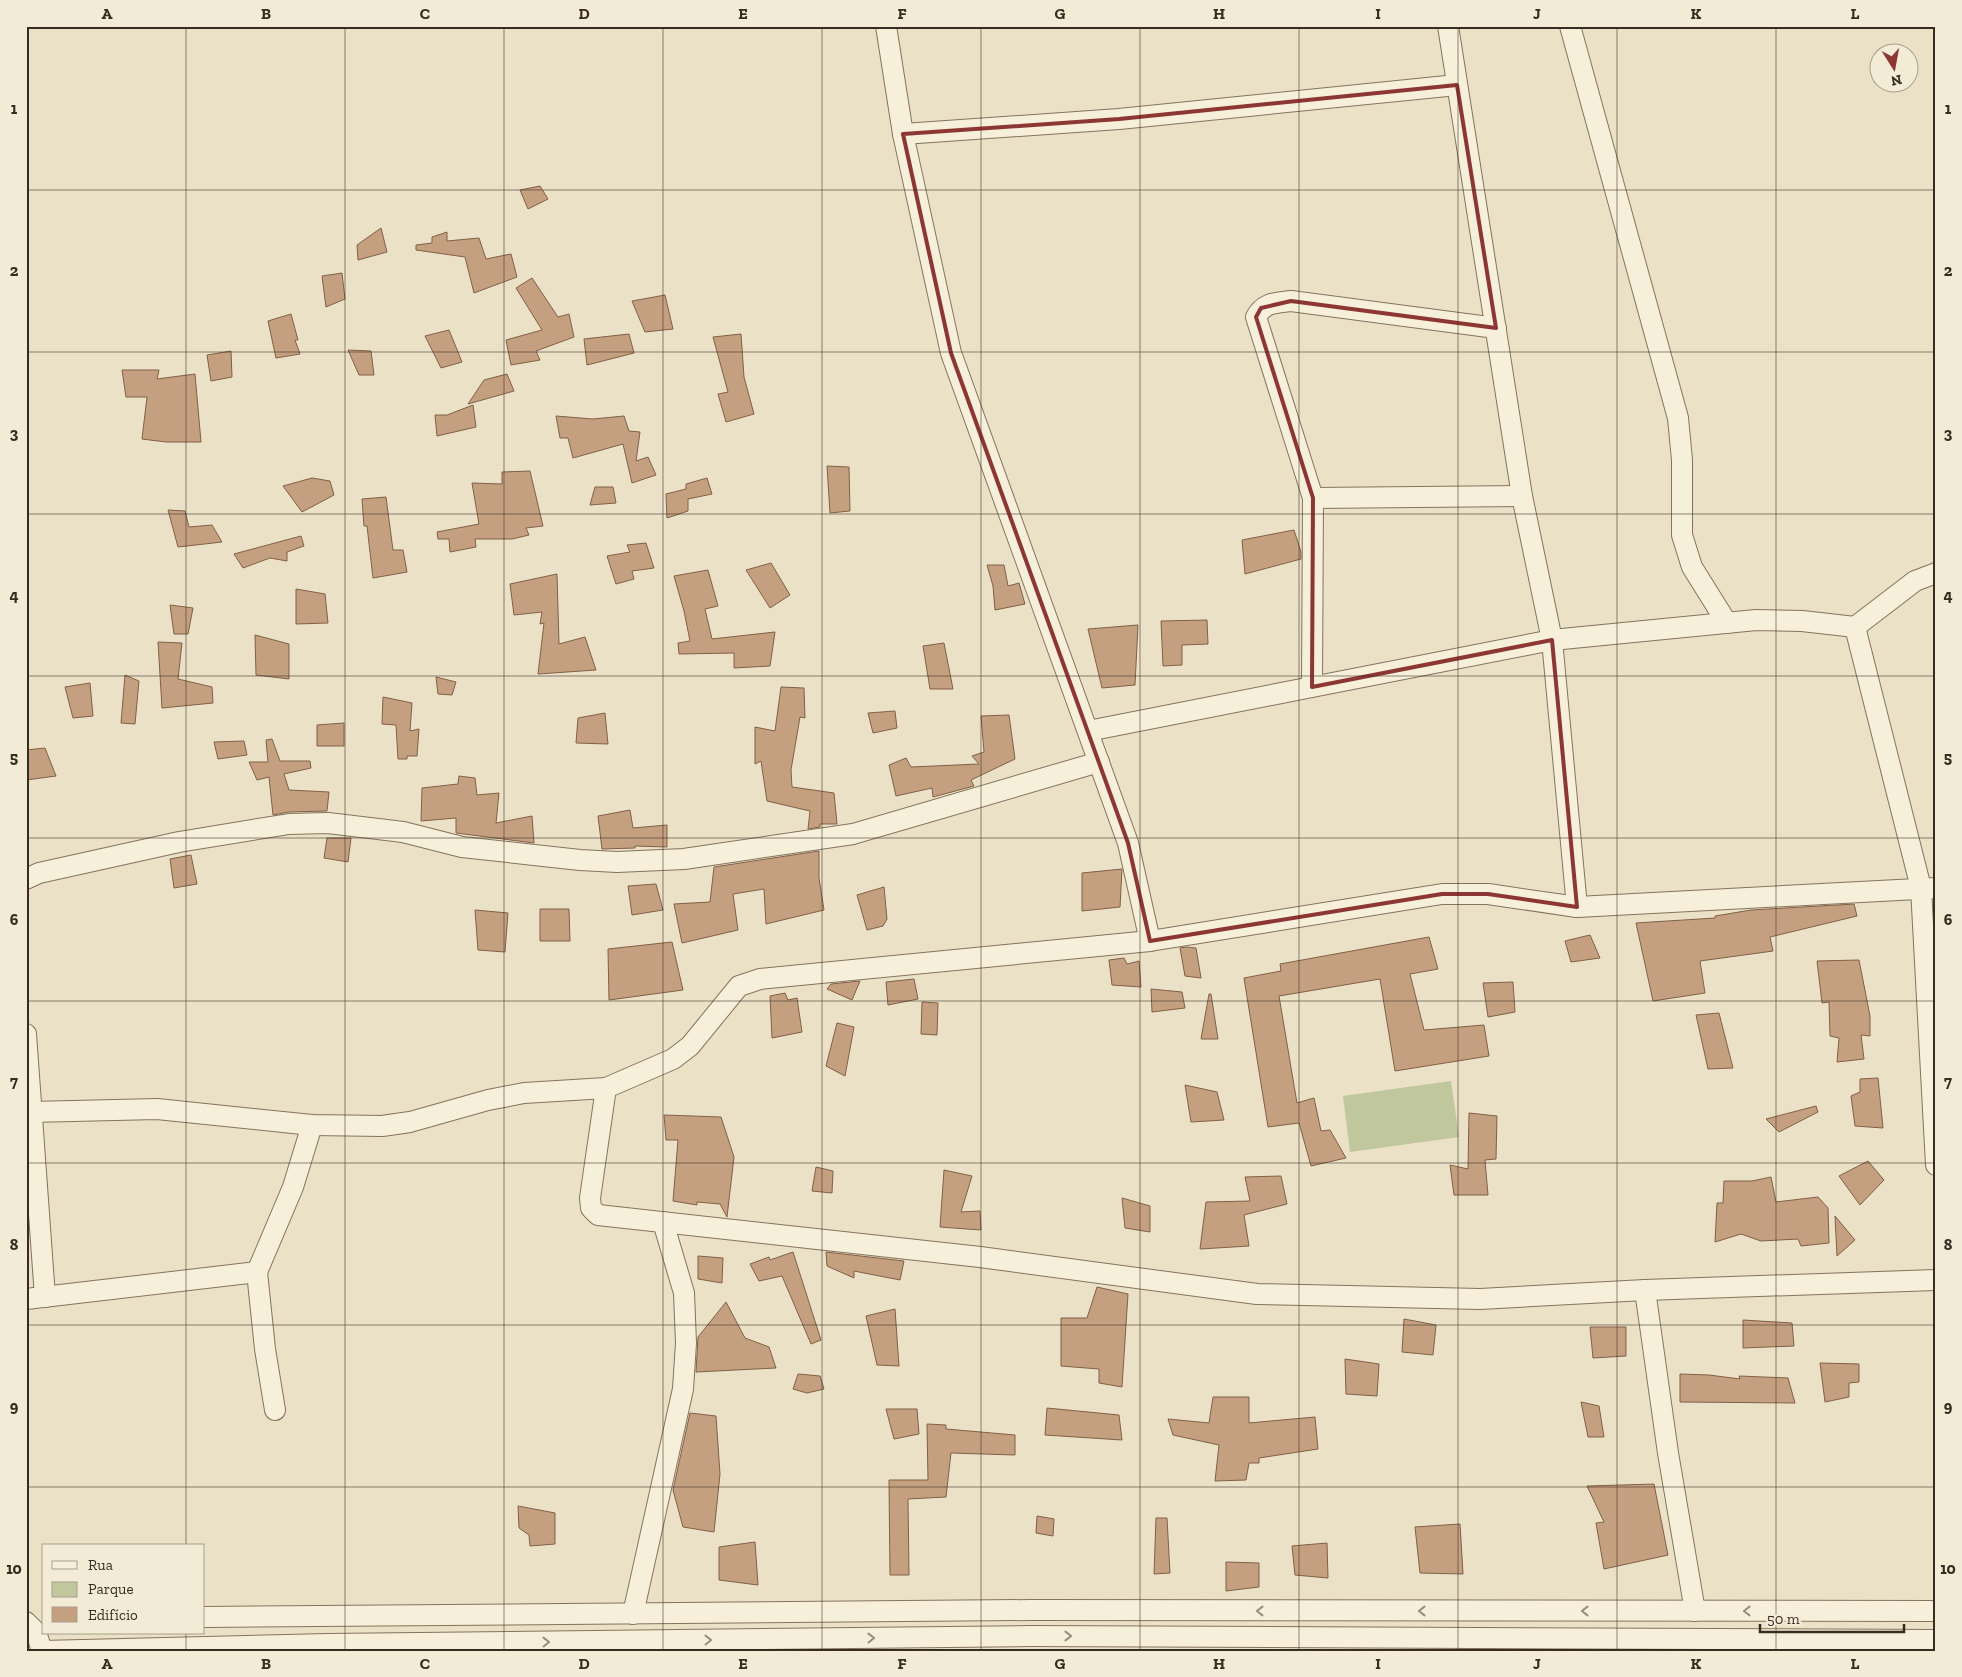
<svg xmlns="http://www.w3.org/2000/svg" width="1962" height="1677" viewBox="0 0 1962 1677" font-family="'Zilla Slab',serif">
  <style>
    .green { fill: #c0c79c }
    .building { fill: #c5a080; stroke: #816046 }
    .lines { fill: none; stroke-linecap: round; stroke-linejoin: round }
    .minor-casing { stroke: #84745e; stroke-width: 22 }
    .minor { stroke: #f6efd9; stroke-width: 20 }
    .oneway { stroke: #968e7c }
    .marked { fill: none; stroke: #8d3734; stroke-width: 4; stroke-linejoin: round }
    .grid { fill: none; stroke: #362c20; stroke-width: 1; stroke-opacity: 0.55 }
    .neatline { fill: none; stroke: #362c20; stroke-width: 2 }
    .grid-label { font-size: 16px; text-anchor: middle; font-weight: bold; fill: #362c20 }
  </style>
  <rect width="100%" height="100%" fill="#eae1c7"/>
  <!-- green -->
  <path class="green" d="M1451,1081L1459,1137L1350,1152L1343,1096Z"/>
  <!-- building -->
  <g class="building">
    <path d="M540,186L548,199L528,209L520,190Z"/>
    <path d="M381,228L387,252L358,260L357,245Z"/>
    <path d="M447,232V241L479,238L486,259L511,254L517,277L474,293L465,257L416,250V245L432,243V237Z"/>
    <path d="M342,273L345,299L326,307L322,276Z"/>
    <path d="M532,278L558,317L569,314L574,337L536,351L540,360L511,365L506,340L542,330L516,288Z"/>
    <path d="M665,295L673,329L645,332L632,301Z"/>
    <path d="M291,314L298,340H295L300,354L276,358L268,321Z"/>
    <path d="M449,330L462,362L441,368L425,336Z"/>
    <path d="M629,334L634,353L587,365L584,339Z"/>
    <path d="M741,334L744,377L754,414L726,422L718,394L728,392L713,337Z"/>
    <path d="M348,350L371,351L374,375H359Z"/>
    <path d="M231,351L232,377L211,381L207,355Z"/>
    <path d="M122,370H159L157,379L195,374L201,442H166L142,439L147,397H126Z"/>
    <path d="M507,374L514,391L468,404L484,380Z"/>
    <path d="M473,405L476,427L437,436L435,415H447Z"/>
    <path d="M556,416L593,419L624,416L629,431L640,432L636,461L648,457L656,475L632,483L623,444L573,458L568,438H560Z"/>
    <path d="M827,466L849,467L850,511L830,513Z"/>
    <path d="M530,471L543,526L526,528L529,535L512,539H475L476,547L450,552L449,539H438L437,532L479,524L472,483L502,484V472Z"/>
    <path d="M312,478L330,481L334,495L302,512L283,486Z"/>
    <path d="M707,478L712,494L688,499V511L667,518L666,494L686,489V484Z"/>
    <path d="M595,487H613L616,503L590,505Z"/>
    <path d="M386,497L393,550H403L407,572L373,578L367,526H364L362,499Z"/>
    <path d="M168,510L185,511L189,527L212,525L222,542L178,547Z"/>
    <path d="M1294,530L1301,552V559L1245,574L1242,540Z"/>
    <path d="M301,536L304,546L287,552V561L270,558L243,568L234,554Z"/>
    <path d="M646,543L654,568L632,571L634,579L616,584L607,556L630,552L627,545Z"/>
    <path d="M771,563L790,595L770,608L746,570Z"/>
    <path d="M987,565H1004L1008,586L1019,583L1025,604L995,610L993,586Z"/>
    <path d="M708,570L718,606L705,609L712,639L775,632L770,666L734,668V653L679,654L678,643L690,641L684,611L674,576Z"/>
    <path d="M557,574L559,644L585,637L596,670L538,674L544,623L540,624L542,612L514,615L510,584Z"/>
    <path d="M296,589L325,594L328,623L296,624Z"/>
    <path d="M170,605L193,608L188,634H174Z"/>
    <path d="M1207,620L1208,644L1182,645V665L1163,666L1161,621Z"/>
    <path d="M1138,625L1135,685L1102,688L1088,629Z"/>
    <path d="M255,635L289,644V679L256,675Z"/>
    <path d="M158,642L182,643L178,679L212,687L213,703L162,708Z"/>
    <path d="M944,643L953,689H930L923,646Z"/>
    <path d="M125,675L139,681L135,724L121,723Z"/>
    <path d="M436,677L456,682L452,695L438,694Z"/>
    <path d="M90,683L93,716L73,718L65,687Z"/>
    <path d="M781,687L804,688L805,718L800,717L791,770L792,787L834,793L837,824H820V827L808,829L810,811L767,801L761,761L755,764V727L775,731Z"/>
    <path d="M383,697L412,703L410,731L419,729L417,756H407V759H398L396,725L382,724Z"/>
    <path d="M895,711L897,728L873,733L868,713Z"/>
    <path d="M605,713L608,744L576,743L578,718Z"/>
    <path d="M1009,715L1015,759L971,780L974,786L933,797L932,788L896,796L889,765L906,758L911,767L979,764L972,756L984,752L981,716Z"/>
    <path d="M344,723V746H317V725Z"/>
    <path d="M272,739L280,761H310L311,768L284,774L289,790L329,792L327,811L289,812L273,815L269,777L257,780L249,762H268L266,740Z"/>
    <path d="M244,741L247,755L218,759L214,742Z"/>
    <path d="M45,748L56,776L26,780V750Z"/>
    <path d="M459,776L475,778L477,795L499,793L496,823L532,816L534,843L456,833V818L421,821L422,788L458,784Z"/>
    <path d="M630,810L633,828L667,825V847L635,846V848L602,849L598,816Z"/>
    <path d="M327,838H351L348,862L324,858Z"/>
    <path d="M819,851V878L824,910L766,924L764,889L733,894L738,930L682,943L674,904L710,902L714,867Z"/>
    <path d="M191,855L197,884L174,888L170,859Z"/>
    <path d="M1122,869L1120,907L1082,911V873Z"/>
    <path d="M656,884L663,910L632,915L628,886Z"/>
    <path d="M884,887L887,919L883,926L867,930L857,895Z"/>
    <path d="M1854,904L1857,916L1770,937L1773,951L1700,961L1705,993L1653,1001L1636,923L1715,918V916L1751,910Z"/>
    <path d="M540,909H569L570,941H540Z"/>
    <path d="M475,910L508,913L505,952L478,950Z"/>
    <path d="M1590,935L1600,958L1571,962L1565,941Z"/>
    <path d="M1429,937L1438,969L1410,974L1424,1030L1484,1025L1489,1056L1395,1071L1380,979L1279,996L1297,1103L1314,1098L1321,1131L1330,1130L1346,1158L1311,1166L1299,1123L1268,1127L1244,978L1281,971L1280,964Z"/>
    <path d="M672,942L683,990L609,1000L608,949Z"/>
    <path d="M1186,947L1196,948L1201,978L1185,976L1180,948Z"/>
    <path d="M1124,958L1127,964L1139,961L1141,987L1112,985L1109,960Z"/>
    <path d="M1859,960L1870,1016V1036L1861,1035L1864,1059L1837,1062L1839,1038L1830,1036L1829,1002L1822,1003L1817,961Z"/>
    <path d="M914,979L918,999L888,1005L886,982Z"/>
    <path d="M860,981L852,1000L827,989L831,984Z"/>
    <path d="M1513,982L1515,1012L1488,1017L1483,983Z"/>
    <path d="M1151,989L1182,992L1185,1008L1152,1012Z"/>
    <path d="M785,993L788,1000L797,998L802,1032L772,1038L770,996Z"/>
    <path d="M1209,994H1211L1218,1039H1201Z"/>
    <path d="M922,1002L938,1003L937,1035L921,1034Z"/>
    <path d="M1719,1013L1733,1068L1708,1069L1696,1015Z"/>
    <path d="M837,1023L854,1027L845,1076L826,1066Z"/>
    <path d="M1878,1078L1883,1128L1855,1126L1851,1096L1860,1092V1079Z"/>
    <path d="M1185,1085L1217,1092L1224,1120L1191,1122Z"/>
    <path d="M1816,1106L1818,1112L1779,1132L1766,1119Z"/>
    <path d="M1469,1113L1497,1116L1496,1159L1485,1160L1488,1195H1454L1450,1165L1468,1169Z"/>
    <path d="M664,1115L721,1117L734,1157L727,1217L720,1204L697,1202V1205L673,1201L678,1140H666Z"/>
    <path d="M1868,1161L1884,1180L1860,1205L1839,1176Z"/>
    <path d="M816,1167L833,1171L832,1193L812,1191Z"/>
    <path d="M944,1170L972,1176L961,1212L980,1211L981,1230L940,1227Z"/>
    <path d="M1281,1176L1287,1204L1244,1215L1249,1246L1200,1249L1206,1202L1250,1201L1245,1177Z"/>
    <path d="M1771,1177L1776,1202L1818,1197L1828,1208L1829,1243L1801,1246L1798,1239L1761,1241L1741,1234L1715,1242L1717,1203H1723L1724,1181H1752Z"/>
    <path d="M1122,1198L1150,1206V1232L1125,1228Z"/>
    <path d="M1835,1216L1855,1240L1837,1256Z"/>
    <path d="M793,1252L821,1340L811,1344L782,1276L759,1281L750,1264L769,1257L770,1260Z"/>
    <path d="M826,1252L904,1261L900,1280L854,1271V1278L827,1266Z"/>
    <path d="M698,1256L723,1258L722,1283L698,1279Z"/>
    <path d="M1097,1287L1128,1294L1122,1387L1099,1383V1369L1061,1366V1318H1087Z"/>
    <path d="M726,1302L745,1338L769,1347L776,1368L696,1372L698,1337Z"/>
    <path d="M895,1309L899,1366L877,1365L866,1316Z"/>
    <path d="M1404,1319L1436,1325L1433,1355L1402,1352Z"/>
    <path d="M1743,1320L1792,1323L1794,1346L1743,1348Z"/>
    <path d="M1590,1327H1626V1356L1593,1358Z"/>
    <path d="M1345,1359L1379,1364L1377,1396L1346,1394Z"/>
    <path d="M1820,1363L1859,1364V1382L1849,1383V1397L1825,1402Z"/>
    <path d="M798,1374L820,1376L824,1389L807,1393L793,1389Z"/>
    <path d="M1680,1374L1709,1375L1740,1379L1739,1376L1788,1378L1795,1403L1680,1402Z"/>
    <path d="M1213,1397H1249V1423L1315,1417L1318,1449L1259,1458V1463H1249L1246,1480L1215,1481L1219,1445L1173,1435L1168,1419L1209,1423Z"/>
    <path d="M1581,1402L1599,1406L1604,1437H1588Z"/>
    <path d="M1047,1408L1119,1415L1122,1440L1045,1435Z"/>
    <path d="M886,1409H917L919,1434L894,1439Z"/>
    <path d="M690,1413L716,1416L720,1474L714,1532L683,1527L673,1490Z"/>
    <path d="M927,1424L946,1425V1429L1015,1435V1455L951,1453L946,1497L908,1499L909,1575H890L889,1480H928Z"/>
    <path d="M1654,1484L1668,1555L1604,1569L1596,1523L1604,1522L1587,1486Z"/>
    <path d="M518,1506L555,1513V1544L530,1546L529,1535L519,1528Z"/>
    <path d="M1037,1516L1054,1519L1053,1536L1036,1533Z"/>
    <path d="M1156,1518H1167L1170,1573L1154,1574Z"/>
    <path d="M1460,1524L1463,1574L1420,1573L1415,1527Z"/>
    <path d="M755,1542L758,1585L719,1580V1547Z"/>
    <path d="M1327,1543L1328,1578L1295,1575L1292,1546Z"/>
    <path d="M1226,1562L1259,1563V1587L1226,1591Z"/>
  </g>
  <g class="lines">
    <!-- minor casing -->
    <g class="minor-casing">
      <g id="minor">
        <path d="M886,26L903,134L951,353L1128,843L1150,941"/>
        <path d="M1448,26L1522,496L1552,640L1577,907"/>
        <path d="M1570,26L1678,418L1682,460V535L1692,567L1727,623"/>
        <path d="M903,134L1119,119L1457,85"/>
        <path d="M1313,498L1522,496"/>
        <path d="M1855,627L1921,888L1936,1165"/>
        <path d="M1312,687L1552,640L1756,620L1802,621L1855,627L1915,581L1936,573"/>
        <path d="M1088,731L1312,687L1313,498L1256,317C1264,302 1276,303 1291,301L1496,328"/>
        <path d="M26,879L39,873L179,842L289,824L328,823L403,832L462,847L580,860L617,862L684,859L853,834L1099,762"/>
        <path d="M26,1034L45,1297"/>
        <path d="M606,1088L590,1198L591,1208L598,1215L980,1257L1257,1294L1480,1299L1645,1290L1936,1280"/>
        <path d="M31,1112L157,1109L312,1125L382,1126L410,1122L488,1100L524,1093L606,1088L673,1059L690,1046L739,986L760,979L1150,941L1442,894H1488L1577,907L1936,888"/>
        <path d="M1645,1290L1668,1453L1695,1611"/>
        <path d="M26,1299L257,1272"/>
        <path d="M275,1410L265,1349L257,1272L293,1187L312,1125"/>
        <path d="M633,1614L683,1389L686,1343L684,1293L663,1222"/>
        <path d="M204,1617L1031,1610L1936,1611"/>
        <path d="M26,1622L36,1632L42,1651L327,1644L1030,1636L1936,1640"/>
      </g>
    </g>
    <!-- minor -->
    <use href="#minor" class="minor"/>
  </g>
  <!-- one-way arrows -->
  <defs><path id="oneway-chevron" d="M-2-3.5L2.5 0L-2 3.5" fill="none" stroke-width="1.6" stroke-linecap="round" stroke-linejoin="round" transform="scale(1.25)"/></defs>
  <g class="oneway">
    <use href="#oneway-chevron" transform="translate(1260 1611) rotate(-180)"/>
    <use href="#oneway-chevron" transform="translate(1422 1611) rotate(-180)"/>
    <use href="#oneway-chevron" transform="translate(1585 1611) rotate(-180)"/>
    <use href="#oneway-chevron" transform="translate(1747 1611) rotate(-180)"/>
    <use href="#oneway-chevron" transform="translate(1068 1636)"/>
    <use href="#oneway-chevron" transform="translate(871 1638) rotate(-1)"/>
    <use href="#oneway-chevron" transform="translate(708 1640) rotate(-1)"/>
    <use href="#oneway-chevron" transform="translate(546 1642) rotate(-1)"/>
  </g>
  <!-- marked area -->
  <path class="marked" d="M1457,85L1496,328L1291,301L1261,308L1256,317L1313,498L1312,687L1552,640L1577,907L1488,894H1442L1150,941L1128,843L951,353L903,134L1119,119Z"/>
  <!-- grid -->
  <path class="grid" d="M186,26V1546M345,26V1651M504,26V1651M663,26V1651M822,26V1651M981,26V1651M1140,26V1651M1299,26V1651M1458,26V1651M1617,26V1651M1776,26V1651M26,190H1936M26,352H1936M26,514H1936M26,676H1936M26,838H1936M26,1001H1936M26,1163H1936M26,1325H1936M26,1487H1936M186,1633V1651"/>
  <!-- border -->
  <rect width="1962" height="1677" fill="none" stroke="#f2ebd6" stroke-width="55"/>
  <!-- legend -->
  <rect x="42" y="1544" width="162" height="90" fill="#f2ebd6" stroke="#a79f8d"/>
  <rect x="52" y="1561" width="25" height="8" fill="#f6efd9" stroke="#a79f8d"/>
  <text x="88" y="1570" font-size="15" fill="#362c20">Rua</text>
  <rect x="52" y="1582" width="25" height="15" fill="#c0c79c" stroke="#a79f8d"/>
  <text x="88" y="1594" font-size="15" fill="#362c20">Parque</text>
  <rect x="52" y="1607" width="25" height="15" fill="#c5a080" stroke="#a79f8d"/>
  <text x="88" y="1620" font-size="15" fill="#362c20">Edifício</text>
  <!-- north arrow -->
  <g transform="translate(1894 68) rotate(169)"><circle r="24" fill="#f2ebd6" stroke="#a79f8d"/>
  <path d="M0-4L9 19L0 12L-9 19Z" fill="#8d3734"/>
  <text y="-8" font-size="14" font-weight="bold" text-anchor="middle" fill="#362c20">N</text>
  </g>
  <!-- scale -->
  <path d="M1760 1624v8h144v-8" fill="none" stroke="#362c20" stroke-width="2.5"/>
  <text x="1767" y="1624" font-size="15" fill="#362c20" stroke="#f2ebd6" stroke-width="4" paint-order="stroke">50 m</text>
  <rect x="28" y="28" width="1906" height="1622" class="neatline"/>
  <g class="grid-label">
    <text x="107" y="19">A</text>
    <text x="266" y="19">B</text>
    <text x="425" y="19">C</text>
    <text x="584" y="19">D</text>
    <text x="743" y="19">E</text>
    <text x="902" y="19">F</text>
    <text x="1060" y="19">G</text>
    <text x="1219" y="19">H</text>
    <text x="1378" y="19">I</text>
    <text x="1537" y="19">J</text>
    <text x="1696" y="19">K</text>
    <text x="1855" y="19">L</text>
    <text x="14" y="114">1</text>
    <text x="1948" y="114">1</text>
    <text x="14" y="276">2</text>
    <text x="1948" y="276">2</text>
    <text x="14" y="439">3</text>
    <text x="1948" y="439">3</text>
    <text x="14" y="601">4</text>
    <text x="1948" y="601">4</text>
    <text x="14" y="763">5</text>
    <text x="1948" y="763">5</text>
    <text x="14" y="925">6</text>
    <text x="1948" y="925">6</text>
    <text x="14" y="1087">7</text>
    <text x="1948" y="1087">7</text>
    <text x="14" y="1250">8</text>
    <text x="1948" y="1250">8</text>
    <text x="14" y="1412">9</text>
    <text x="1948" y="1412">9</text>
    <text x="14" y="1574">10</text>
    <text x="1948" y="1574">10</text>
    <text x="107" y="1669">A</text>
    <text x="266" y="1669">B</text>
    <text x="425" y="1669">C</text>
    <text x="584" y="1669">D</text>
    <text x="743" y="1669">E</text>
    <text x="902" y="1669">F</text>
    <text x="1060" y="1669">G</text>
    <text x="1219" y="1669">H</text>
    <text x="1378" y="1669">I</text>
    <text x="1537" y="1669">J</text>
    <text x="1696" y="1669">K</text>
    <text x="1855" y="1669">L</text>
  </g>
</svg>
